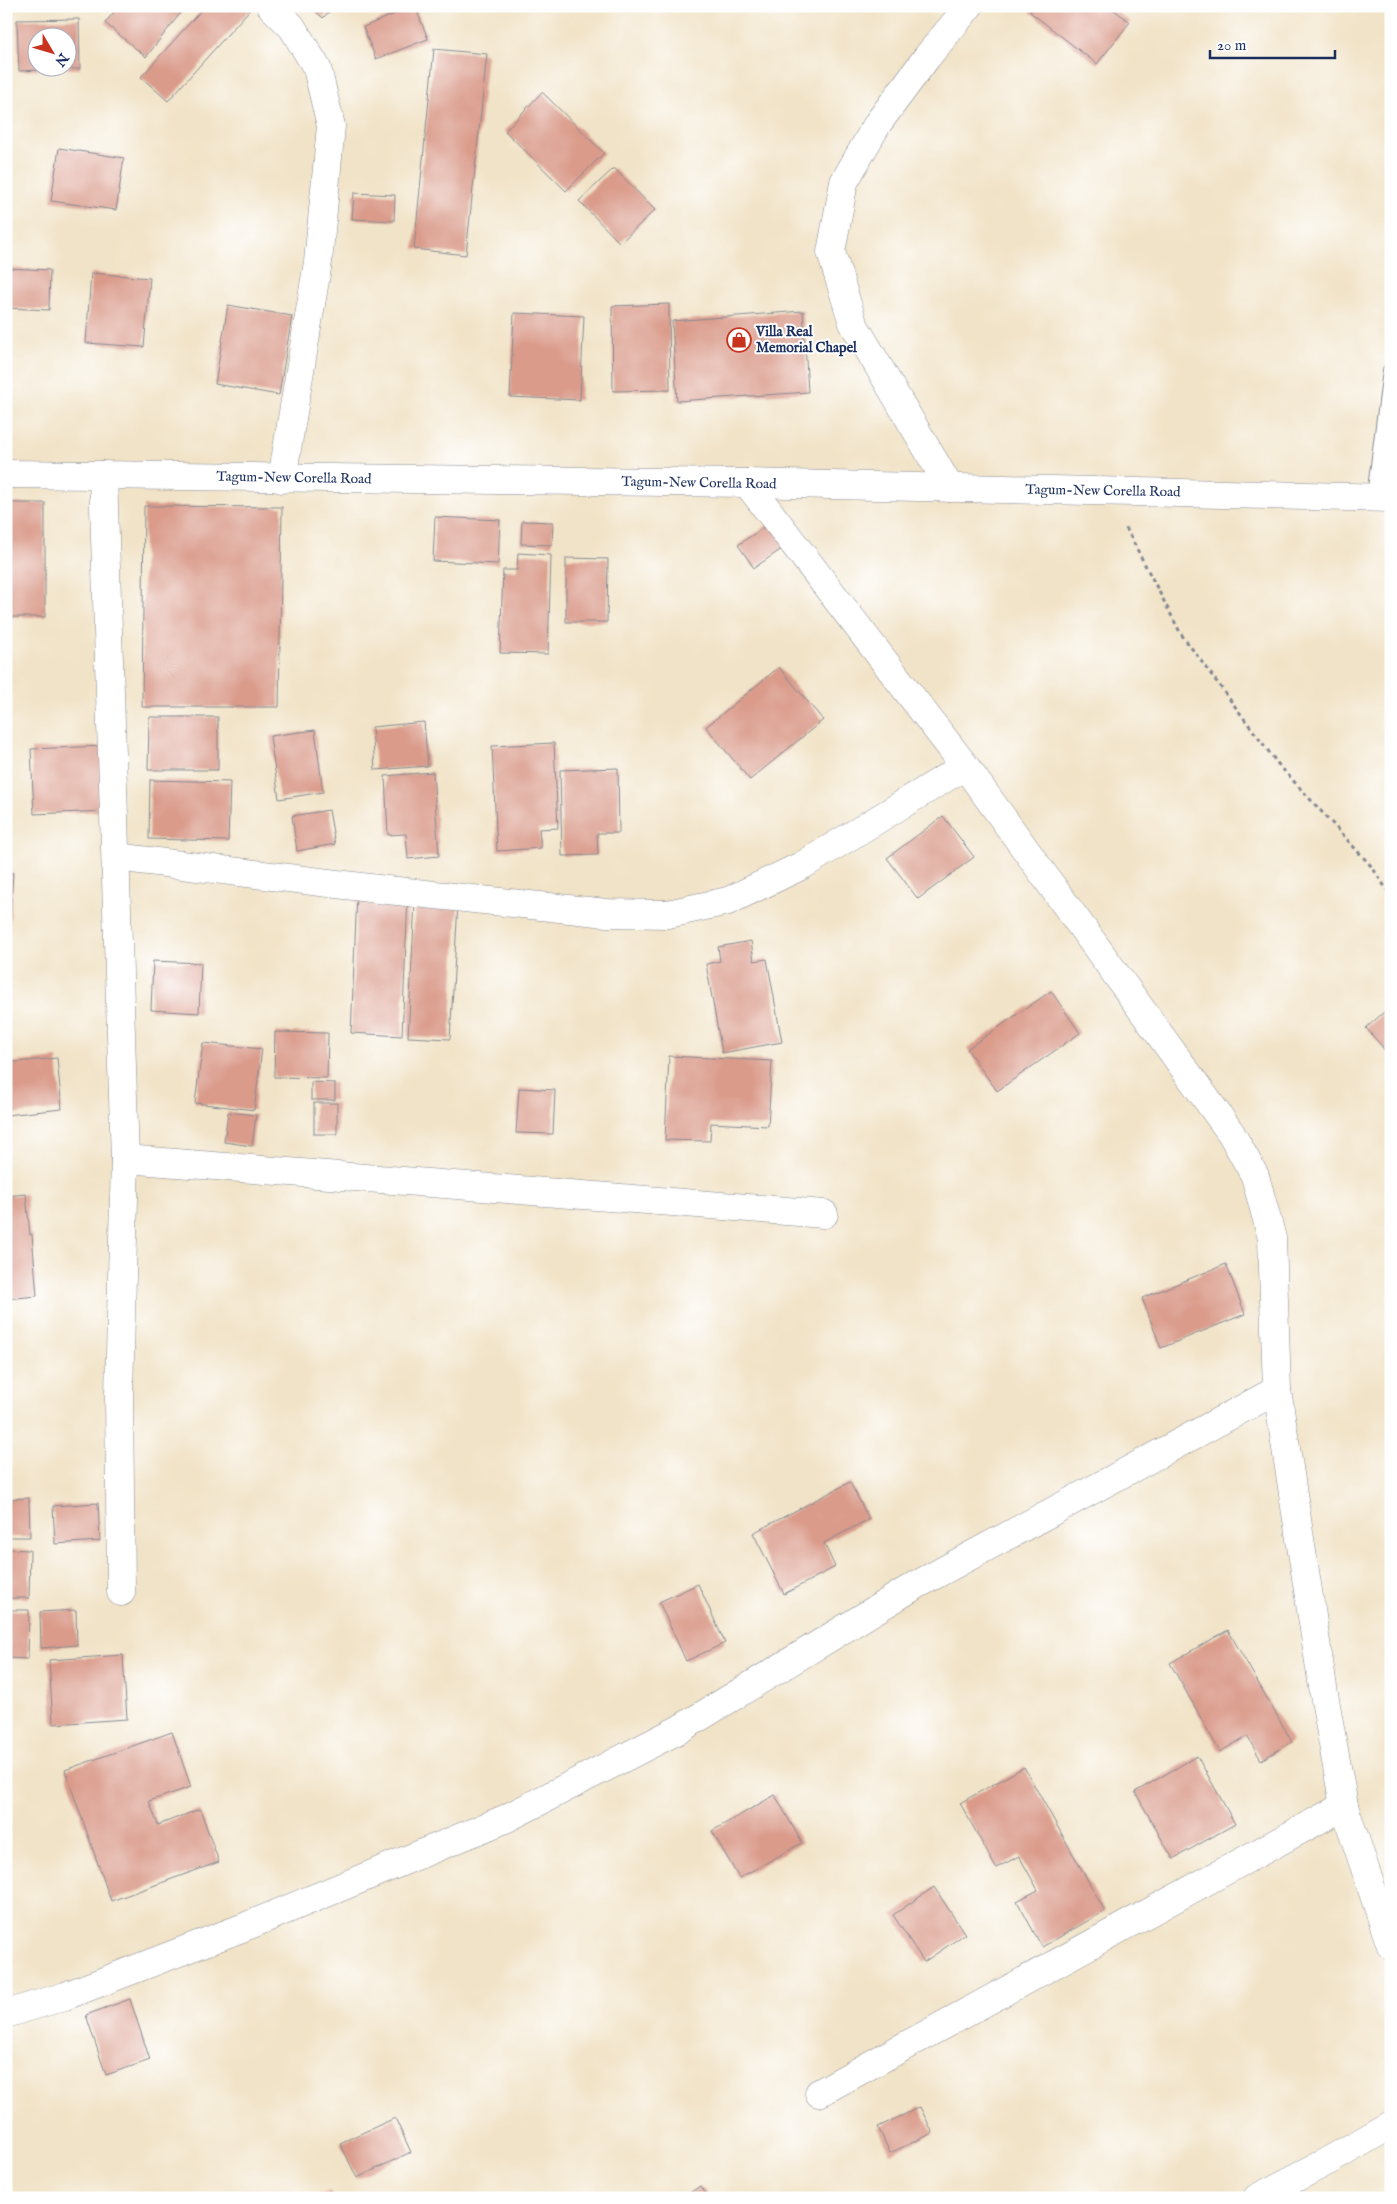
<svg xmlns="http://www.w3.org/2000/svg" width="1397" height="2204" viewBox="0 0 1397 2204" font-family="'IM FELL English',serif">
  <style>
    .building { fill: #da9b8b }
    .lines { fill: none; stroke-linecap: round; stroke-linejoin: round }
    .service-casing { stroke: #868992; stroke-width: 18 }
    .minor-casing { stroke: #868992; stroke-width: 29 }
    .secondary-casing { stroke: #868992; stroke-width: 29 }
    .path { stroke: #868992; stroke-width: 3; stroke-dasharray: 4 4; stroke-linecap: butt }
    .service { stroke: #fff; stroke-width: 16 }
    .minor { stroke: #fff; stroke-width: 28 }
    .secondary { stroke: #fff; stroke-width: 28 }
    .labels { text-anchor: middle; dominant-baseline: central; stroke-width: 4; stroke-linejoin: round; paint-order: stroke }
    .poi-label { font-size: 14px; font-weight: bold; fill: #1b2f5e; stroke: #fff; text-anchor: start }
    .street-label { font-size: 14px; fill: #1b2f5e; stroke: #fff }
  </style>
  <rect width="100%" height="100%" fill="#fff"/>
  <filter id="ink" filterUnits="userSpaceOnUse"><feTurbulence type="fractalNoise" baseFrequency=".02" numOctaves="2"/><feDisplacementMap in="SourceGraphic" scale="10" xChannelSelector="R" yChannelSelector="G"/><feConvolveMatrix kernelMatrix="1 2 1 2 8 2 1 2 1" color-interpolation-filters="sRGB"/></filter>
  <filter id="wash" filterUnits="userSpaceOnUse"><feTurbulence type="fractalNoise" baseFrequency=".0096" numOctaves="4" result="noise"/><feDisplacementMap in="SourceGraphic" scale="20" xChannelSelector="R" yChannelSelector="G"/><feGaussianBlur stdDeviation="1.12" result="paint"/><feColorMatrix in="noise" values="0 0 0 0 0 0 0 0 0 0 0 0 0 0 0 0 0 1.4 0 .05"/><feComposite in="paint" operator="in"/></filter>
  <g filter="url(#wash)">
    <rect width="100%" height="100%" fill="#f1e3c7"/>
    <g id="blocks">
      <!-- building -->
      <g class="building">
        <path d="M119,6H186L146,57L105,23Z"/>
        <path d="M205,6H253L168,101L141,77Z"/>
        <path d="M310,6H334L323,18Z"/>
        <path d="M415,6L428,39L376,59L363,27Z"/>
        <path d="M1034,6H1109L1130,22L1097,64L1030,12Z"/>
        <path d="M79,19L80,69H68V38H38V68H64V69L19,71L17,20Z"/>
        <path d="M434,49L487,54L466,255L414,249Z"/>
        <path d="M542,92L604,153L566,191L505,131Z"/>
        <path d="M59,148L124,158L116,210L51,201Z"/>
        <path d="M614,168L655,210L620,243L579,201Z"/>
        <path d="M354,193L395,195L394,221L352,219Z"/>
        <path d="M7,268L50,270L49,310L6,308Z"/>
        <path d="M91,273L150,278L144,347L86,343Z"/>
        <path d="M669,304L670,390L613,391L612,306Z"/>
        <path d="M228,305L292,316L279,395L215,384Z"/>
        <path d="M803,311L808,392L677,401L672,321Z"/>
        <path d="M514,313L584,316L580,400L510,397Z"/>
        <rect x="6" y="503" width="39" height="114"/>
        <path d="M144,506L282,507L279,707H142Z"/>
        <path d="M435,517L500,520L498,564L433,561Z"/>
        <path d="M522,521L553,522L552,545L521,544Z"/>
        <path d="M770,523L786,546L754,568L738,545Z"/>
        <path d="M518,553L551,555L548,654L500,653L503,570H517Z"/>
        <path d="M566,558L608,559L607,622H566Z"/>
        <path d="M779,667L823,720L750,780L706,727Z"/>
        <path d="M149,717H218V770H148Z"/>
        <path d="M424,722L428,766L375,770L372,727Z"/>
        <path d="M315,730L323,792L279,799L270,736Z"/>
        <path d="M554,743L558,828L539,829L541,848L497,851L492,746Z"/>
        <path d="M105,746L107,811L34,814L31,749Z"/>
        <path d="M618,768L619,833H597L598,855L562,856L560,770Z"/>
        <path d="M433,772L439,856L408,859L406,834L388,835L385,776Z"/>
        <path d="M150,780L230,782L228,841L149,839Z"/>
        <path d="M329,810L335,844L297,851L292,816Z"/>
        <path d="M943,816L974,857L918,899L887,858Z"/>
        <path d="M6,872L13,873L9,935H6Z"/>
        <path d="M357,894L408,896L402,1036L351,1033Z"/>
        <path d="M415,902L458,904L450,1039L408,1037Z"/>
        <path d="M751,941L754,961L767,959L782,1042L722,1053L706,964L720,961L718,947Z"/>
        <path d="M153,961L201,963L199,1013L151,1010Z"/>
        <path d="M1051,991L1080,1033L997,1091L967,1049Z"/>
        <path d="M1391,1006V1057L1366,1028Z"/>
        <path d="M275,1032L328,1033L327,1078L274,1077Z"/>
        <path d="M203,1043L262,1049L254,1110L195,1103Z"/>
        <path d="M669,1056L772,1061L768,1126L711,1123L710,1141L665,1140Z"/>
        <path d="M57,1058L62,1109L6,1115V1063Z"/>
        <path d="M311,1082L335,1083V1100H311Z"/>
        <path d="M519,1088L555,1090L553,1134L516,1133Z"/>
        <rect x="314" y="1103" width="23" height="31"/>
        <path d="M228,1112L256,1115L252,1146L224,1142Z"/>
        <path d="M26,1194L30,1235L32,1234L37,1296L6,1299V1196Z"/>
        <path d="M1226,1264L1245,1314L1161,1348L1142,1298Z"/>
        <path d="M850,1482L869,1519L824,1543L835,1567L784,1594L753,1533Z"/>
        <path d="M29,1498L30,1537H6V1499Z"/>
        <path d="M98,1503L100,1541L55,1544L53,1506Z"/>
        <path d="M6,1549L30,1550L29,1598H6Z"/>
        <path d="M698,1584L725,1643L686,1661L659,1602Z"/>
        <path d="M6,1610H29L28,1659L6,1658Z"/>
        <path d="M76,1610L77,1645L41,1648L40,1612Z"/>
        <path d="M1228,1630L1292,1742L1261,1760L1247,1736L1220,1752L1170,1663Z"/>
        <path d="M123,1655L127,1719L53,1724L49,1660Z"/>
        <path d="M172,1732L191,1787L149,1801L158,1825L200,1809L219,1862L111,1901L65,1770Z"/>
        <path d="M1197,1756L1235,1824L1173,1859L1135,1792Z"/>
        <path d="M1024,1767L1105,1911L1042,1947L1017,1901L1038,1890L1019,1856L996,1868L960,1803Z"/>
        <path d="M775,1795L802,1843L739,1878L712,1831Z"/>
        <path d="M934,1887L965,1934L924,1962L893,1915Z"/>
        <path d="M130,1999L150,2060L106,2075L86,2015Z"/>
        <path d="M920,2107L933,2133L890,2153L878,2127Z"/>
        <path d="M395,2118L411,2152L357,2178L340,2143Z"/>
        <path d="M700,2186L709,2198H682Z"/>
        <path d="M331,2191L333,2198H311V2197Z"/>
      </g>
    </g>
  </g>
  <g filter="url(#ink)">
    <use href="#blocks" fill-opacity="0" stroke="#868992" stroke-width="1"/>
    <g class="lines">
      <!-- service casing -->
      <g class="service-casing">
        <path id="service" d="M1375,497L1391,371"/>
      </g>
      <!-- minor casing -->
      <g class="minor-casing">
        <g id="minor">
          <path d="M271,6L292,27L317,68L331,126L318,262L282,479"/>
          <path d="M103,475L125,1159L119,1394L121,1592"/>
          <path d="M747,483L965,766L1231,1133L1255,1176L1272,1238L1277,1390L1324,1694L1344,1806L1391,1946"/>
          <path d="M950,488L853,323L831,252L844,182L878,123L927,57L969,6"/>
          <path d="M116,857L378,889L607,913L668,914L728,901L803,865L965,766"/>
          <path d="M125,1159L824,1214"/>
          <path d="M6,2014L65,1996L247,1926L505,1819L680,1729L911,1588L1277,1390"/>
          <path d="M819,2093L1344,1806"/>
          <path d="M1257,2198L1330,2160L1391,2125"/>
        </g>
      </g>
      <!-- secondary casing -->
      <g class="secondary-casing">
        <path id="secondary" d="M6,474L747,483L1391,498"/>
      </g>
      <!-- path -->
      <path class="path" d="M1126,528L1181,634L1278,764L1372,867L1391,896"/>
      <!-- service -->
      <use href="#service" class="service"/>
      <!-- minor -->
      <use href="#minor" class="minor"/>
      <!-- secondary -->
      <use href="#secondary" class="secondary"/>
    </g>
  </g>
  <!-- icons -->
  <defs>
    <g id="shop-ring" transform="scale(1.25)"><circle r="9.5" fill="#fff" stroke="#c8321e" stroke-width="1.5"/><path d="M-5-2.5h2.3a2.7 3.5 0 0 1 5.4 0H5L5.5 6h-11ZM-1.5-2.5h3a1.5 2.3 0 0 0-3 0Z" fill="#c8321e"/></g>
  </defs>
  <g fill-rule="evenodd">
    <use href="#shop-ring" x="739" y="340"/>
  </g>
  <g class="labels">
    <!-- poi labels -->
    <g class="poi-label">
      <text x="756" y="332">Villa Real<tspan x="756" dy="16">Memorial Chapel</tspan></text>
    </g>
    <!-- street labels -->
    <g class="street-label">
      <text transform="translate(294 478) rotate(1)">Tagum-New Corella Road</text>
      <text transform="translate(699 483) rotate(1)">Tagum-New Corella Road</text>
      <text transform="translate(1103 491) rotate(1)">Tagum-New Corella Road</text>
    </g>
  </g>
  <!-- margin -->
  <rect width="1397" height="2204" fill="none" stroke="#fff" stroke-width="25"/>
  <!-- north arrow -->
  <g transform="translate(52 52) rotate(128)"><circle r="24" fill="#ffffff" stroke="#a4acbf"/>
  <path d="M0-4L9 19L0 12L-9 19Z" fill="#c8321e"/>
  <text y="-8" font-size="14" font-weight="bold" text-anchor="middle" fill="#1b2f5e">N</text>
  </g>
  <!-- scale -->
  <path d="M1210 50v8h125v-8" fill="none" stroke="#1b2f5e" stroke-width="2.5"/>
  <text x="1217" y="50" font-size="15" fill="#1b2f5e" stroke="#ffffff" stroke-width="4" paint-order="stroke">20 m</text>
</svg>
